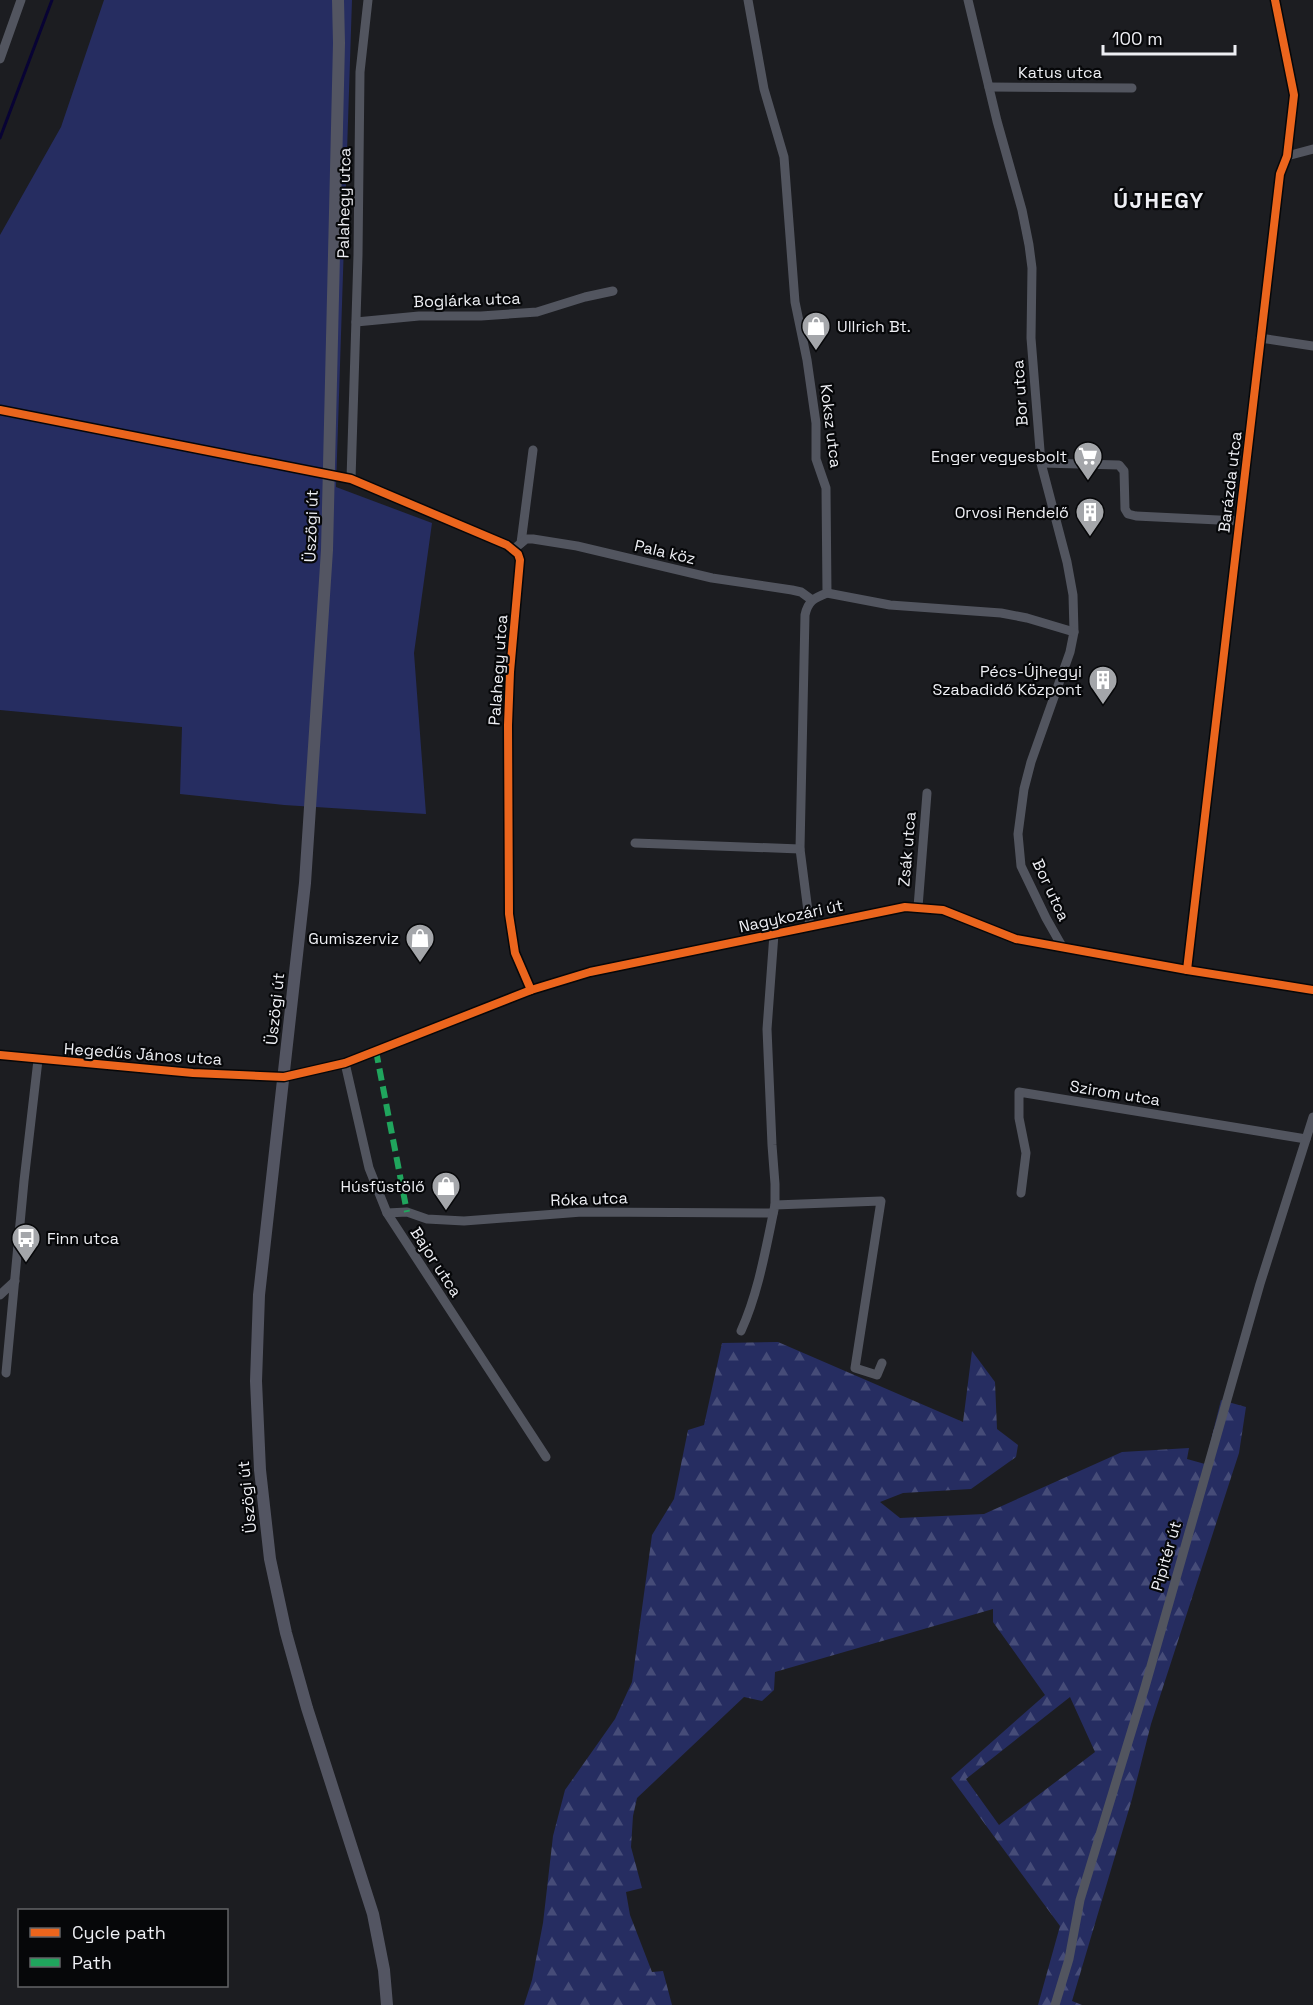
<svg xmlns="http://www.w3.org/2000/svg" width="1313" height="2005" viewBox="0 0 1313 2005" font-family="'Space Grotesk',sans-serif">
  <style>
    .grass { fill: #262d61 }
    .forest { fill: url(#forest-firs); fill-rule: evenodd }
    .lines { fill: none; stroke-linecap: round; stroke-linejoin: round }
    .stream { stroke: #080334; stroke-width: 3 }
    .minor { stroke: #52555f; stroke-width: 9 }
    .major { stroke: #535562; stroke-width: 12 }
    .quiet { stroke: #20a55d; stroke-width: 6; stroke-dasharray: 12 6; stroke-linecap: butt }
    .cycleway-casing { stroke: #060709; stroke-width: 11 }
    .cycleway { stroke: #eb651d; stroke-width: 8 }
    .labels { text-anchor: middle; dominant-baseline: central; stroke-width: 4.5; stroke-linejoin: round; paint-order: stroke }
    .street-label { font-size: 16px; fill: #eeeff4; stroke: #060709 }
    .poi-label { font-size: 16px; fill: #eeeff4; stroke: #060709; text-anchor: end }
    .district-label { font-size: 22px; font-weight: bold; letter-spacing: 1.5px; fill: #eeeff4; stroke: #060709 }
  </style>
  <defs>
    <pattern id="forest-firs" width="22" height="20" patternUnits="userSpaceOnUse" patternTransform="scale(1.5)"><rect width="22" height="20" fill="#262d61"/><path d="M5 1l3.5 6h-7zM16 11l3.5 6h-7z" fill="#464c78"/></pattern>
  </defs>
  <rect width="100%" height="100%" fill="#1c1d21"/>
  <!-- grass -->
  <path class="grass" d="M104,0H352L336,487L432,523L414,653L426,814L284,805L180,794L182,727L0,710V235L61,127Z"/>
  <!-- forest -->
  <path class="forest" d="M778,1342L963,1422L972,1351L995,1382L997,1429L1018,1445L1016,1457L971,1489L903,1493L880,1502L900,1518L984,1514L1122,1452L1189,1448L1187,1459L1205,1464L1221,1400L1246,1407L1239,1453L1151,1724L1132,1799L1072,2001L1082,2005H1038L1060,1926L951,1778L1045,1695L993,1622V1609L775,1672L774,1690L762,1701L744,1697L637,1798L633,1816L631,1847L642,1888L626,1892L630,1915L652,1972L663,1971L672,2005H524L532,1980L543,1923L553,1836L565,1790L615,1719L632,1682L652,1535L674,1499L688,1430L704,1425L722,1343ZM1070,1697L1095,1752L999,1825L966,1779Z"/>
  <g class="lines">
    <!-- stream -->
    <path class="stream" d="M0,138L52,0"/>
    <!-- minor -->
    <g class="minor">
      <path d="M748,0L764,89L784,157L795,302L807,360L816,423V459L826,488L827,593C814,598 808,601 805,615L800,849L810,927"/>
      <path d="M968,0L997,121L1022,210L1029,245L1032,268L1031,338L1041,463L1067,562L1073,595L1074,632L1070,652L1031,762L1024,789L1018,834L1021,866L1046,918L1063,948"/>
      <path d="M0,59L21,0"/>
      <path d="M989,87L1132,88"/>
      <path d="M1287,156L1313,149"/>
      <path d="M356,322L419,316H481L537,312L585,297L613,291"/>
      <path d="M1260,338L1313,346"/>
      <path d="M0,410L351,479L507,545L518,554L520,560L510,672L508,725L509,914L515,953L531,990"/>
      <path d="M1041,463L1119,465L1124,471L1125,509L1128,514L1136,516L1239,521"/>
      <path d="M351,479L358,255L360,72L368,0"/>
      <path d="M521,543L533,450"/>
      <path d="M514,549L526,539H533L577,546L712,578L792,590L801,592L812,600"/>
      <path d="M827,593L890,605L1001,613L1027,618L1074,632"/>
      <path d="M635,843L800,849"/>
      <path d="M918,907L927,793"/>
      <path d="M774,934L767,1029L772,1145L775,1184V1205"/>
      <path d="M1187,970L1280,174L1287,156L1294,95L1275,0"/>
      <path d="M0,1055L193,1073L284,1077L345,1063L531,990L590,972L905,907L943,910L1016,939L1187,970L1313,990"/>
      <path d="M345,1063L369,1168L387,1213L546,1457"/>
      <path d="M1021,1193L1026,1153L1019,1118V1092L1306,1139"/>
      <path d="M387,1213L407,1212L427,1219L464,1221L582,1212L773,1213"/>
      <path d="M0,1295L15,1281"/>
      <path d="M741,1331C759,1291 766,1247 775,1205L881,1201L855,1368L877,1375L882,1363"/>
      <path d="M6,1373L24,1181L38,1060"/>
      <path d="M1055,2005L1069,1959L1080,1900L1145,1687L1260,1284L1313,1117"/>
    </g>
    <!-- major -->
    <path class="major" d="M338,0L339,43L327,550L305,883L259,1295L256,1381L260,1470L270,1559L286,1633L307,1708L373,1914L384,1970L387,2005"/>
    <!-- quiet -->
    <path class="quiet" d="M376,1051L407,1212"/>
    <!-- cycleway casing -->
    <g class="cycleway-casing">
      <g id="cycleway">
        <path d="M0,410L351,479L507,545L518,554L520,560L510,672L508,725L509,914L515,953L531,990"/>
        <path d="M1187,970L1280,174L1287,156L1294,95L1275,0"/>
        <path d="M0,1055L193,1073L284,1077L345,1063L531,990L590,972L905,907L943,910L1016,939L1187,970L1313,990"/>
      </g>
    </g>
    <!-- cycleway -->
    <use href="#cycleway" class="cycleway"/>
  </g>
  <!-- icons -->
  <defs>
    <g id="shop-pin" transform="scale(1.5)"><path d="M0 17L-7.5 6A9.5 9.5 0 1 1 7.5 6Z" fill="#a4a6aa" stroke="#060709"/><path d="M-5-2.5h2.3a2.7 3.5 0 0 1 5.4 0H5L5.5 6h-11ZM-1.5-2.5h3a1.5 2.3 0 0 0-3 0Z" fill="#fff"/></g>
    <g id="supermarket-pin" transform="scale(1.5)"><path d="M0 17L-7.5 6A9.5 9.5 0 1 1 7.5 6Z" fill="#a4a6aa" stroke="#060709"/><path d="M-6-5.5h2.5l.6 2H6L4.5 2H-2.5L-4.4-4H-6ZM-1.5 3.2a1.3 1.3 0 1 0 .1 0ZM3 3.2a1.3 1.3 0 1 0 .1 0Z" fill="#fff"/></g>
    <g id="building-pin" transform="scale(1.5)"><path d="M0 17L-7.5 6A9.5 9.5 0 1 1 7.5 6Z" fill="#a4a6aa" stroke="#060709"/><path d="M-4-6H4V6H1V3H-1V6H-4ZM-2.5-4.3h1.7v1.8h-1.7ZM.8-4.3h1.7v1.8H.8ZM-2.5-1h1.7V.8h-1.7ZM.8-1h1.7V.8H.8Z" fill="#fff"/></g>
    <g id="bus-pin" transform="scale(1.5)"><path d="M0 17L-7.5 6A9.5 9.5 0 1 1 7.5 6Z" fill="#a4a6aa" stroke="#060709"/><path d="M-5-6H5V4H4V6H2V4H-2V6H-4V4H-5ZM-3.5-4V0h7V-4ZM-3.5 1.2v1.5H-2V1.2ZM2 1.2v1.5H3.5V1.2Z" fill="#fff"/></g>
  </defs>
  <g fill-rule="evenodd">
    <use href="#shop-pin" x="816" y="326"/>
    <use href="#supermarket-pin" x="1088" y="456"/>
    <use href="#building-pin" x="1090" y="512"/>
    <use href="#building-pin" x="1103" y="680"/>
    <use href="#shop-pin" x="420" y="938"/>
    <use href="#shop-pin" x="446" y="1186"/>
    <use href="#bus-pin" x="26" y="1238"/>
  </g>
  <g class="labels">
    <!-- street labels -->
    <g class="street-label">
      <text x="1060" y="72">Katus utca</text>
      <text transform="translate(344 203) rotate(-89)">Palahegy utca</text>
      <text transform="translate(467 300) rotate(-2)">Boglárka utca</text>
      <text transform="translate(1020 393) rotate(-94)">Bor utca</text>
      <text transform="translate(831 426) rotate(83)">Koksz utca</text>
      <text transform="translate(1230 482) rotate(-83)">Barázda utca</text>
      <text transform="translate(311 526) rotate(-88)">Üszögi út</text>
      <text transform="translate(665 552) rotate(13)">Pala köz</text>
      <text transform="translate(498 670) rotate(-86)">Palahegy utca</text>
      <text transform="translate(907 849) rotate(-85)">Zsák utca</text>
      <text transform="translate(1051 890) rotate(65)">Bor utca</text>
      <text transform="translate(791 916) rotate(-12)">Nagykozári út</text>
      <text transform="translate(275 1009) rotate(-84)">Üszögi út</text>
      <text transform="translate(143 1054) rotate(4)">Hegedűs János utca</text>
      <text transform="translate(1115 1093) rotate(9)">Szirom utca</text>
      <text transform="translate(589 1199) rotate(-2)">Róka utca</text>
      <text transform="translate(436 1262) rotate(57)">Bajor utca</text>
      <text transform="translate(247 1497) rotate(-96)">Üszögi út</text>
      <text transform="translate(1166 1556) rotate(-74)">Pipitér út</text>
    </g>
    <!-- poi labels -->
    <g class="poi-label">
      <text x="837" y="326" text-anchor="start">Ullrich Bt.</text>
      <text x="1067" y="456">Enger vegyesbolt</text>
      <text x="1069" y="512">Orvosi Rendelő</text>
      <text x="1082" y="671">Pécs-Újhegyi<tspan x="1082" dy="18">Szabadidő Központ</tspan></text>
      <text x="399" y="938">Gumiszerviz</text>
      <text x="425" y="1186">Húsfüstölő</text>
      <text x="47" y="1238" text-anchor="start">Finn utca</text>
    </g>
    <!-- district labels -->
    <g class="district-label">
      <text x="1159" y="200">ÚJHEGY</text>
    </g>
  </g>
  <!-- legend -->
  <rect x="18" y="1909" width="210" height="78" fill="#060709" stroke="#636467" stroke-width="1.5"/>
  <rect x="30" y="1928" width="30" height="9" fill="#eb651d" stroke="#636467" stroke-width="1.5"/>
  <text x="72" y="1939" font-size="18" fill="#eeeff4">Cycle path</text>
  <rect x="30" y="1958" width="30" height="9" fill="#20a55d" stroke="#636467" stroke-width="1.5"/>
  <text x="72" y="1969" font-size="18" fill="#eeeff4">Path</text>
  <!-- scale -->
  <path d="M1103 45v9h132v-9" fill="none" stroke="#eeeff4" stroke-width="3"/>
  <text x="1112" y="45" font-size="18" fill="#eeeff4" stroke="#060709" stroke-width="4.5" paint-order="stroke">100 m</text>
</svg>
